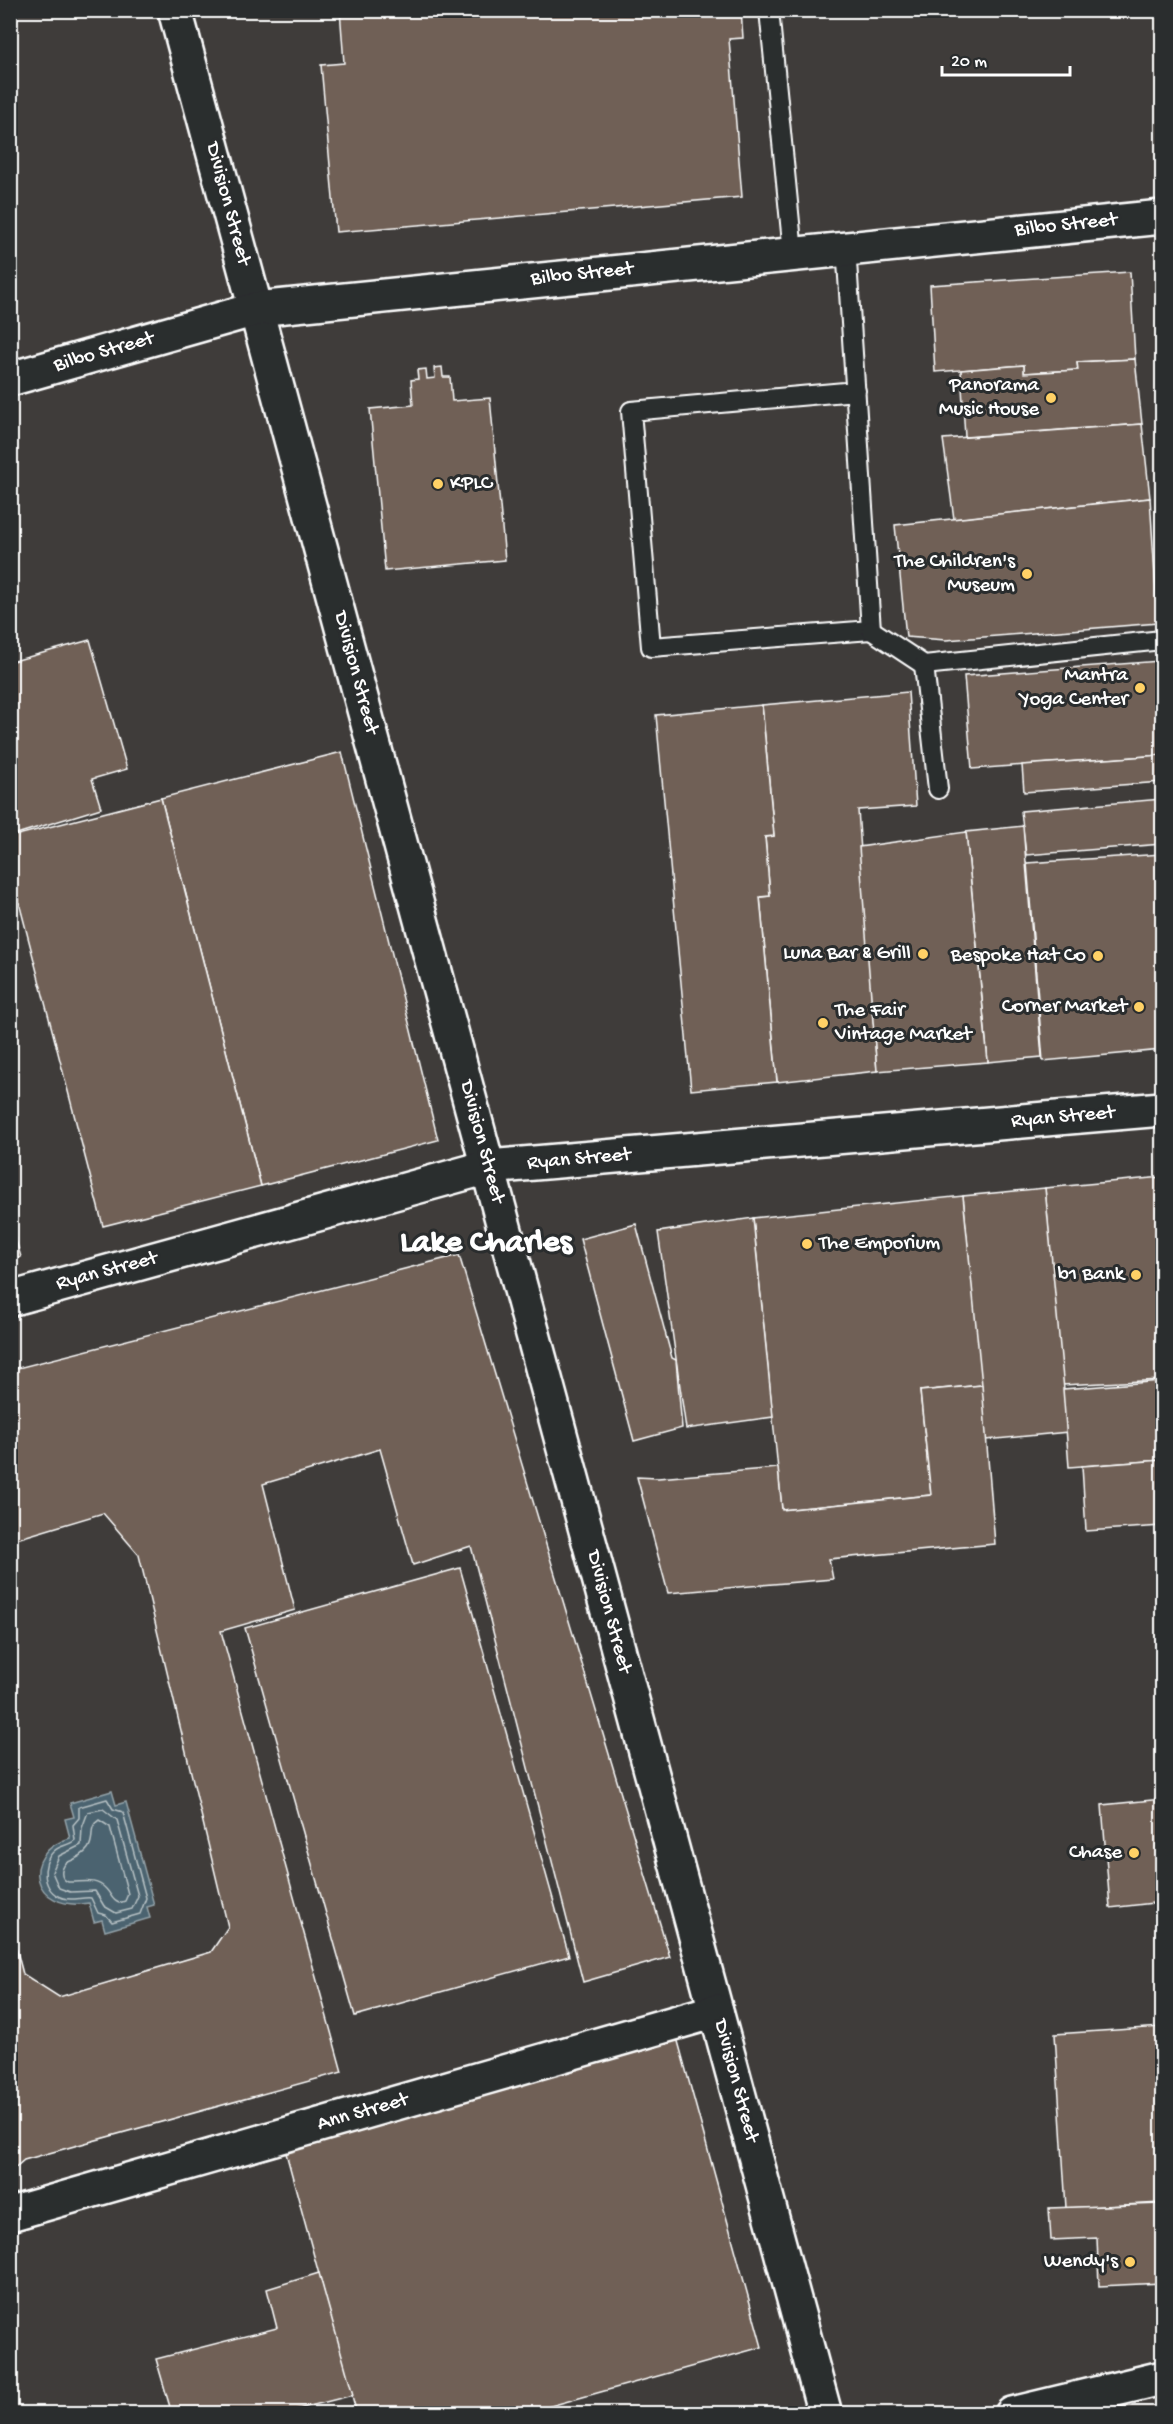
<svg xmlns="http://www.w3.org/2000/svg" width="1173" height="2424" viewBox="0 0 1173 2424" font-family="'Gochi Hand',sans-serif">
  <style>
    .water { fill: #4b646f; stroke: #93a2a9; stroke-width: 1.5 }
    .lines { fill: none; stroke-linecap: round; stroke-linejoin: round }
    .shore { stroke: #b7c1c5; stroke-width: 1.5 }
    .building { fill: #6f6056; stroke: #fff; stroke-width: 1.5 }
    .lane-casing { stroke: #fff; stroke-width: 22 }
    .street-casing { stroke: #fff; stroke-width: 38 }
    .secondary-casing { stroke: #fff; stroke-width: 38 }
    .lane { stroke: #2a2d2e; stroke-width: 18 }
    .street { stroke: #2a2d2e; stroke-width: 33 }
    .secondary { stroke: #2a2d2e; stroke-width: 33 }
    .poi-dot { fill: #ffd166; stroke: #2a2d2e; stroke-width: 2 }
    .labels { text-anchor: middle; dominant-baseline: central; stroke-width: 6; stroke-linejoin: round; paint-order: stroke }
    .street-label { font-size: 21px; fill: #fff; stroke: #2a2d2e }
    .poi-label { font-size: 21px; fill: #fff; stroke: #2a2d2e; text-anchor: end }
    .town-label { font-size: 33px; font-weight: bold; fill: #fff; stroke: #2a2d2e }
  </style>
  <rect width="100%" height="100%" fill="#3f3c3a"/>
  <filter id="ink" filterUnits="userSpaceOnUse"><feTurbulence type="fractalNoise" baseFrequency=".0167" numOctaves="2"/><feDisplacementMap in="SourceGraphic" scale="12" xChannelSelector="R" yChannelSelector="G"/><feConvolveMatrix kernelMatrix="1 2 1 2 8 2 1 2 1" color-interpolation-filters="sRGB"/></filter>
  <g filter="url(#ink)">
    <!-- water -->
    <path class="water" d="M112,1791L116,1805L126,1802L154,1905L147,1907L150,1918L105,1931L102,1920L94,1922L89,1903C31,1913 19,1853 70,1838L65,1819L74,1817L70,1803Z"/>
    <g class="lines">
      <!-- shore -->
      <g class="shore">
        <path d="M107,1799L113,1809L123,1812L146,1898L140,1914L112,1922L106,1915L98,1913L91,1898C82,1897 72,1901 63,1898C42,1892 40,1864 54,1851C60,1845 69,1846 75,1840L73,1825L79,1818V1807Z"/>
        <path d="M103,1809L117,1820L138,1896L132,1909L116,1913L104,1906L95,1891L70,1892L59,1888L52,1872L59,1856L81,1845L82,1828L88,1812Z"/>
        <path d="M99,1820L110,1827L128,1894L125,1901L119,1903C111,1900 112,1895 106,1889C95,1877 81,1883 68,1882C59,1878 61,1869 66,1863C107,1847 82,1831 99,1820Z"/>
      </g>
    </g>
    <!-- building -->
    <g class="building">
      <path d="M340,10H741L743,38L729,39L742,197L336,232L321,65L344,63Z"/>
      <path d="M1130,272L1135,359L1077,362L1078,370L1024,373V365L935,372L930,285Z"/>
      <path d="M1135,359L1142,424L965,437L961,370L1024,365V373L1078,370L1077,362Z"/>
      <path d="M442,367L443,377H450L452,401L490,398L505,560L385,571L370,409L413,405L411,380L418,379L417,370L426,369L427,379L435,378L434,368Z"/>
      <path d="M1142,424L1150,498L954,519L943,439Z"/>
      <path d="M1150,498L1158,623L946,640L906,637L895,525Z"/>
      <path d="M90,640L127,769L92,779L101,808L10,836V662Z"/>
      <path d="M1160,661L1162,755L972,769L964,676Z"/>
      <path d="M908,692L916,806L858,810L877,1071L777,1082L760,897L770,896L765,837L774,836L762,705Z"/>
      <path d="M762,705L774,836L765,837L770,896L760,897L777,1082L691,1090L656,715Z"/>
      <path d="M342,752L438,1140L261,1186L161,798Z"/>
      <path d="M1162,755V782L1024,792L1022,765Z"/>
      <path d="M161,798L261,1186L103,1226L10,868V837Z"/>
      <path d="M1162,799V844L1026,855L1021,811Z"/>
      <path d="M1023,826L1042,1057L988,1062L966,832Z"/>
      <path d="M966,832L988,1062L877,1071L859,847Z"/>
      <path d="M1162,854V1050L1043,1061L1027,863Z"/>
      <path d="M1162,1177V1380L1062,1385L1045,1188Z"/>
      <path d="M1045,1188L1068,1432L986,1440L963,1196Z"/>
      <path d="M963,1196L982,1385L920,1391L931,1495L782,1510L753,1218Z"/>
      <path d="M753,1218L773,1417L686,1429L658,1232Z"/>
      <path d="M10,1221L21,1257L10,1261Z"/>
      <path d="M636,1224L672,1358L676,1360L682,1428L634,1441L580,1239Z"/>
      <path d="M459,1255L670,1957L583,1982L471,1546L413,1565L380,1449L263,1484L295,1610L221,1631L342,2072L24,2160L10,2172V1925L23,1974L59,1997L211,1952L228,1927L139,1555L103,1513L10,1541V1370Z"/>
      <path d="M1162,1381V1460L1069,1467L1063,1389Z"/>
      <path d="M982,1385L995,1544L829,1559L833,1579L668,1593L637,1477L658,1478L778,1468L782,1510L931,1495L920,1391Z"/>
      <path d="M1162,1460V1526L1086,1531L1082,1466Z"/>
      <path d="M460,1568L569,1956L355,2016L245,1628Z"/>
      <path d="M1162,1799V1902L1110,1908L1102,1805Z"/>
      <path d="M1162,2027V2203L1066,2208L1055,2034Z"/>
      <path d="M676,2034L762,2347L522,2414H357L283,2142Z"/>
      <path d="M1162,2204V2283L1099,2286L1097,2238L1051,2240L1049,2208Z"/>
      <path d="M319,2273L353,2395L279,2414H172L156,2359L277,2328L267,2289Z"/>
    </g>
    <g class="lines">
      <!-- lane casing -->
      <g class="lane-casing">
        <g id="lane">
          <path d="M769,10L793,253"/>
          <path d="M846,248C855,375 863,502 871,630L651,647L631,411L856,391"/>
          <path d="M871,630L924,665L1162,640"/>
          <path d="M924,665L938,789"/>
        </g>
      </g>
      <!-- street casing -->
      <g class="street-casing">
        <g id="street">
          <path d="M175,10L825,2414"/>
          <path d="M10,379L256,309L1162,217"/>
          <path d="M10,2214L716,2011"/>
          <path d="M1012,2414L1162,2378"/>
        </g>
      </g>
      <!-- secondary casing -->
      <g class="secondary-casing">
        <path id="secondary" d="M10,1299L488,1167L1162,1109"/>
      </g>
      <!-- lane -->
      <use href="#lane" class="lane"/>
      <!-- street -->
      <use href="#street" class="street"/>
      <!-- secondary -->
      <use href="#secondary" class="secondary"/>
    </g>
  </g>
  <!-- markers -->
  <g class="poi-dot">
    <circle cx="1051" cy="398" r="6"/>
    <circle cx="438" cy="484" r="6"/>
    <circle cx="1027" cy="574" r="6"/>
    <circle cx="1140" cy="688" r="6"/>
    <circle cx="923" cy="954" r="6"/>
    <circle cx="1098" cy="956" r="6"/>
    <circle cx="1139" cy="1007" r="6"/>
    <circle cx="823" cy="1023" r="6"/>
    <circle cx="807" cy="1244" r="6"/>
    <circle cx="1136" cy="1275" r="6"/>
    <circle cx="1134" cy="1853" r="6"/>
    <circle cx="1130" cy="2262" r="6"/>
  </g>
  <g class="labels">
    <!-- street labels -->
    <g class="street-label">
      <text transform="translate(227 204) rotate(75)">Division Street</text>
      <text transform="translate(1066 226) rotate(-6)">Bilbo Street</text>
      <text transform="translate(582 275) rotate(-6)">Bilbo Street</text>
      <text transform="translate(104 353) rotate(-16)">Bilbo Street</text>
      <text transform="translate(355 673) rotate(75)">Division Street</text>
      <text transform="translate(1063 1118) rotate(-5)">Ryan Street</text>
      <text transform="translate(481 1142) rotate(75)">Division Street</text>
      <text transform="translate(579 1160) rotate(-5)">Ryan Street</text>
      <text transform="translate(107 1272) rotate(-15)">Ryan Street</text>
      <text transform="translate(608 1612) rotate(75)">Division Street</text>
      <text transform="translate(735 2081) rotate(75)">Division Street</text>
      <text transform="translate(363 2113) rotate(-16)">Ann Street</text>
    </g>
    <!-- poi labels -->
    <g class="poi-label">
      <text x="1039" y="386">Panorama<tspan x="1039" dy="24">Music House</tspan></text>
      <text x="450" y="484" text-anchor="start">KPLC</text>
      <text x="1015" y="562">The Children's<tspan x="1015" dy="24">Museum</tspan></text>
      <text x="1128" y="676">Mantra<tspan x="1128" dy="24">Yoga Center</tspan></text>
      <text x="911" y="954">Luna Bar &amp; Grill</text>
      <text x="1086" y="956">Bespoke Hat Co</text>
      <text x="1127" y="1007">Corner Market</text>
      <text x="835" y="1011" text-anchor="start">The Fair<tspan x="835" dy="24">Vintage Market</tspan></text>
      <text x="819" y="1244" text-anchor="start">The Emporium</text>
      <text x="1124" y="1275">b1 Bank</text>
      <text x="1122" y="1853">Chase</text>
      <text x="1118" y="2262">Wendy's</text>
    </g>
    <!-- town labels -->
    <g class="town-label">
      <text x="486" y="1244">Lake Charles</text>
    </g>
  </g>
  <!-- margin -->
  <rect width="1173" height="2424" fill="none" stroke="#2a2d2e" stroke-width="36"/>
  <rect x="18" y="18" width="1137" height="2388" fill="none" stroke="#fff" stroke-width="2" filter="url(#ink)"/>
  <!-- scale -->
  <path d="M942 66v9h128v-9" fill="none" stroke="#ffffff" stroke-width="3"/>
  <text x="951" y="66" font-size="18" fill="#ffffff" stroke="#2a2d2e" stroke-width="4.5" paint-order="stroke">20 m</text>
</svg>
